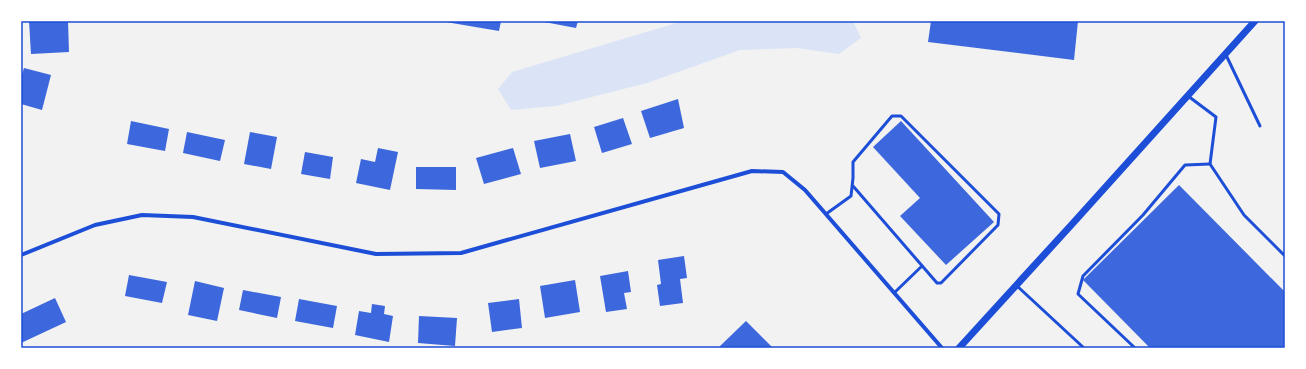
<svg xmlns="http://www.w3.org/2000/svg" width="1306" height="369" viewBox="0 0 1306 369" font-family="'Open Sans',sans-serif">
  <style>
    .green { fill: #dbe4f7 }
    .building { fill: #3d67dc }
    .lines { fill: none; stroke-linecap: round; stroke-linejoin: round }
    .service { stroke: #1d4ed8; stroke-width: 3 }
    .minor { stroke: #1d4ed8; stroke-width: 4 }
    .tertiary { stroke: #1d4ed8; stroke-width: 7 }
    .neatline { fill: none; stroke: #1d4ed8; stroke-width: 1.5 }
  </style>
  <rect width="100%" height="100%" fill="#f2f2f2"/>
  <!-- green -->
  <path class="green" d="M683,21H853L861,38L839,54L797,48L740,50L647,83L556,106L511,110L498,89L512,72Z"/>
  <!-- building -->
  <g class="building">
    <path d="M29,21H68L69,52L31,54Z"/>
    <path d="M440,21H501L499,31Z"/>
    <path d="M539,21H578L576,28Z"/>
    <path d="M931,21H1078L1074,60L928,42Z"/>
    <path d="M24,68L51,75L42,110L21,104V78Z"/>
    <path d="M678,99L684,128L650,138L641,111Z"/>
    <path d="M623,118L632,144L602,153L594,127Z"/>
    <path d="M131,121L169,129L165,151L127,144Z"/>
    <path d="M901,121L994,222L946,265L900,216L920,198L873,147Z"/>
    <path d="M187,132L225,140L220,161L183,153Z"/>
    <path d="M250,132L277,137L271,169L244,164Z"/>
    <path d="M570,134L576,161L540,168L534,141Z"/>
    <path d="M378,148L398,152L390,190L356,183L361,159L375,162Z"/>
    <path d="M513,148L521,174L484,184L476,158Z"/>
    <path d="M305,152L333,157L330,179L301,174Z"/>
    <path d="M416,167H456V190L416,189Z"/>
    <path d="M1179,185L1285,292V348H1150L1083,280Z"/>
    <path d="M684,256L687,278L680,279L683,303L660,306L657,285L661,284L658,260Z"/>
    <path d="M628,271L631,292L624,293L627,309L606,312L600,276Z"/>
    <path d="M129,275L167,282L162,303L125,296Z"/>
    <path d="M575,280L580,312L545,318L540,286Z"/>
    <path d="M195,281L224,288L217,321L188,315Z"/>
    <path d="M243,290L281,297L277,318L239,310Z"/>
    <path d="M55,298L66,322L21,343V314Z"/>
    <path d="M299,299L337,306L333,328L295,321Z"/>
    <path d="M519,299L522,328L492,332L488,303Z"/>
    <path d="M372,304L385,306L384,314L393,316L389,342L355,335L359,311L371,313Z"/>
    <path d="M419,316L457,318L455,346L418,343Z"/>
    <path d="M746,321L773,348H718Z"/>
  </g>
  <g class="lines">
    <!-- service -->
    <g class="service">
      <path d="M1226,55L1260,126"/>
      <path d="M1188,96L1216,117L1210,164L1244,215L1285,256"/>
      <path d="M826,214L851,196L853,178V162L892,116H901L999,214L998,225L941,283H937L853,186"/>
      <path d="M1016,285L1084,348"/>
      <path d="M894,293L922,266"/>
      <path d="M1135,348L1078,294L1083,276L1143,215L1185,165L1210,164"/>
    </g>
    <!-- minor -->
    <path class="minor" d="M21,255L95,225L142,215L193,217L376,254L461,253L752,171L783,172L805,190L942,348"/>
    <!-- tertiary -->
    <path class="tertiary" d="M959,348L1074,222L1255,21"/>
  </g>
  <!-- border -->
  <rect width="1306" height="369" fill="none" stroke="#ffffff" stroke-width="44"/>
  <rect x="22" y="22" width="1262" height="325" class="neatline"/>
</svg>
